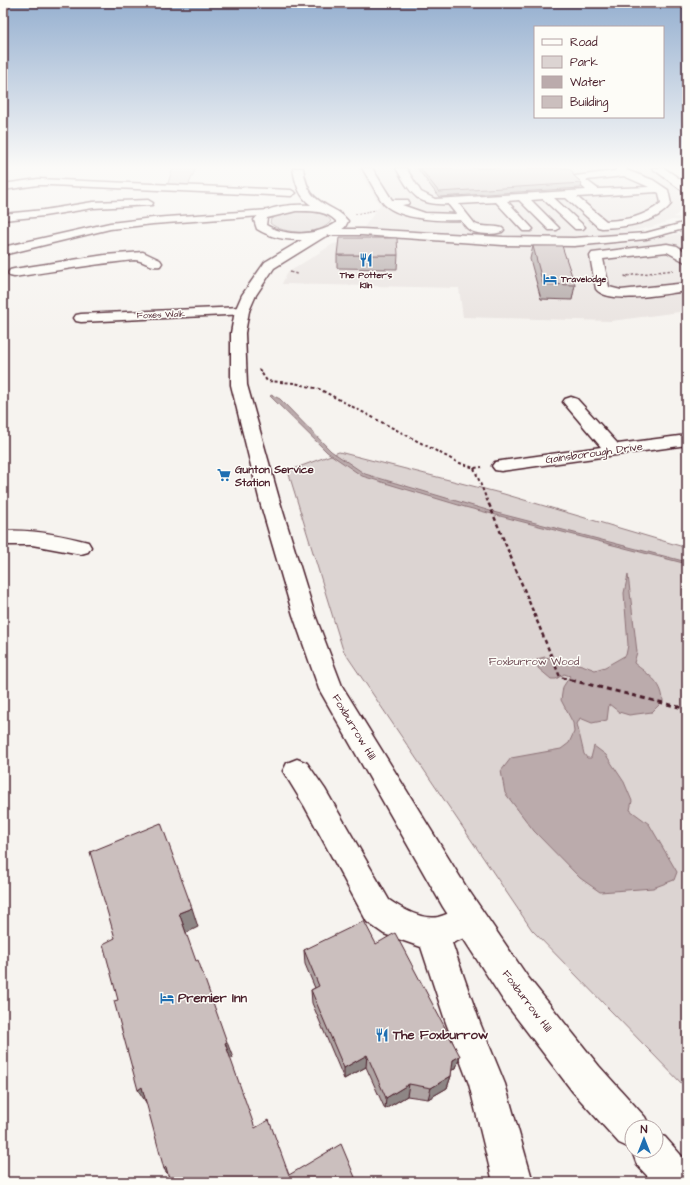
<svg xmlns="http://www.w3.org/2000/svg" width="690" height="1185" viewBox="0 0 690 1185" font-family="'Architects Daughter',sans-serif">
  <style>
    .built { fill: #e9e3e0 }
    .green { fill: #dcd4d2; stroke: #937a7e }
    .water { fill: #bbabac; stroke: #8e7378 }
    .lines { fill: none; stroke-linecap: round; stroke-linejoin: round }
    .minor-casing { stroke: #4a1f2b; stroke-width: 3 }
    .highway-casing { stroke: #4a1f2b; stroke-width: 3 }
    .path-far4 { stroke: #4a1f2b; stroke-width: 1; stroke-dasharray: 2 1.5; stroke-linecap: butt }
    .path-far3 { stroke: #4a1f2b; stroke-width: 1.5; stroke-dasharray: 2.5 2; stroke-linecap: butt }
    .path-far2 { stroke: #4a1f2b; stroke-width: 2; stroke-dasharray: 3 2.5; stroke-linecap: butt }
    .path-far1 { stroke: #4a1f2b; stroke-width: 2.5; stroke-dasharray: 4 3; stroke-linecap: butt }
    .path { stroke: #4a1f2b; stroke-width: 3; stroke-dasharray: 5 4; stroke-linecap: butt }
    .minor { fill: #fdfcf7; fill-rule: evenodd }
    .highway { fill: #fdfcf7; fill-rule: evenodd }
    .wall { fill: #afa4a3; stroke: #4a1f2b }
    .shaded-wall { fill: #8e8685; stroke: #4a1f2b }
    .building { fill: #cbbfbe; stroke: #4a1f2b }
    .labels { text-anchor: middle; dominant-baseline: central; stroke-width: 3; stroke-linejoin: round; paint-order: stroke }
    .far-poi-label { font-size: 9px; font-weight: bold; fill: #4a1f2b; stroke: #fdfcf7 }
    .far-street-label { font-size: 9px; fill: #4a1f2b; stroke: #fdfcf7 }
    .street-label { font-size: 11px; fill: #4a1f2b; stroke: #fdfcf7 }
    .poi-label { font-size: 11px; font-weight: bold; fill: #4a1f2b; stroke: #fdfcf7; text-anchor: start }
    .park-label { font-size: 11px; fill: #6e4c55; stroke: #fdfcf7 }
    .near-poi-label { font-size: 13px; font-weight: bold; fill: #4a1f2b; stroke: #fdfcf7; text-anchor: start }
  </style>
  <rect width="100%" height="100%" fill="#f6f3ef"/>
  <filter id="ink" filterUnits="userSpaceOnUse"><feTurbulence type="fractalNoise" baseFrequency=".025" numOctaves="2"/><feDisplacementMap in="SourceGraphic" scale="8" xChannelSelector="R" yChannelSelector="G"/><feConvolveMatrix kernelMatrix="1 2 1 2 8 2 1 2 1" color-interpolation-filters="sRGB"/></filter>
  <g filter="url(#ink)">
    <!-- built -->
    <path class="built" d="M357,168H651L676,186L686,196L685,208L674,217L687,218V221L672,220L652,227L618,234L573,236L578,247L633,243L682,233L687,235V311L611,321L463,317L459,288L282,284L287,273L333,244L355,240L380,205Z"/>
    <!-- green -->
    <g class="green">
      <path d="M173,168H196L188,186H167Z"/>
      <path d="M298,211C309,211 325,211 331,221C321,236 283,235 270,223L271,219L277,215L287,212Z"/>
      <path d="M339,452L504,494L687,548V1089L532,930L343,650L288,471Z"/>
    </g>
    <!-- water -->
    <g class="water">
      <path d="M272,395L280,399L331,451L365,474L497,513L687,562V564L465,507L362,476L327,452L270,396Z"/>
      <path d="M628,575L637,652L634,663C648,675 662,681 663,701L652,712L629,715L619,712L609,704L607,720L592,723L580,718L577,724L584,754L587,758H591L594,746L606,755L624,782L632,801L630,810L649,824L677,872L674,880L653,888L600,892L580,878L534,831L505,793L501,771L511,758L561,749L569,743L574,732L573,723L561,700L563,687L570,676L564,674L556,679H551L538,668L537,659L545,657L582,665L595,670L605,667L626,655L628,645L624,593Z"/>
    </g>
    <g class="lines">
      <!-- minor casing -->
      <g class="minor-casing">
        <g id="minor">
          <path d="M362,168H372L392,200H408L409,202L408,204L402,205L425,213L456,214L448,204C416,206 411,193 396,168H406L421,192L435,199L586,190L575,180L573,178L575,176L615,171L617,168H627L626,170L653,180L668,190L671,204C656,224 625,227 602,228L598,227L566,198H554L583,225L585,227L583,229H575L543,199L531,200L559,228L557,230H549L519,200L507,201L533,229L531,231H523L496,202L459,204L475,224C483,228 493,225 502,228L504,230L502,232C493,235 474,235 467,228C465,226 463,223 461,220C440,221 402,220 385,205C379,199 368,177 362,168ZM624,176L649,187L598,189L586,180ZM657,192L659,193L661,203C645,217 626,220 606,221L577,197Z"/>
          <path d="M652,168H664L687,184V192L683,191Z"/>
          <path d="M38,179L291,190L296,193L291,196L51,185H38L3,190V184Z"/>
          <path d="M148,200L153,203L152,205L93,208L44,216L3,220V214L44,210L93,202Z"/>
          <path d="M269,210L273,211L274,213L273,215L153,224L110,229L3,255V247L110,223L153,218Z"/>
          <path d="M687,222V228L646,239L574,246L503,245L362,235H329L325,234L323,232L325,230L329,229H362L503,237L574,238L646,233Z"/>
          <path d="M667,244L677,246L687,253V263L667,252L603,259L609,287L621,290L687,283V291C668,293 608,306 596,289L590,256L592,253Z"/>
          <path d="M143,252L160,260L162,263L160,266C150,268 144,260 134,260C94,264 54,271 14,277L10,276L8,273L10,270L14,269L105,255Z"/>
          <path d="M242,307L247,308L249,311L247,314L81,322L76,321L74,318L76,315L81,314Z"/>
          <path d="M571,397L577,399L618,444L687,435V445L501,471L495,470L492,466L495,462L501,461L601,447L563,402L565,399Z"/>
          <path d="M3,531C32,529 61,535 88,542L91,547L88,552L81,554L32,545H3Z"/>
          <path d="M297,759L307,763L325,789L389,900C402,909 422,920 438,917C449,914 460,908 470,904L481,909L486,920L481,931L452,943L480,1023L505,1084L533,1182H493L469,1084L446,1023L421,947L384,934L367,922L305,807L283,771L287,763Z"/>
        </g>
      </g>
      <!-- highway casing -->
      <g class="highway-casing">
        <g id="highway">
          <path d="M293,168H303C307,192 312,198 333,209C339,212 343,215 348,221L345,227L338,232L324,237L274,268L256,295L249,311L245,333L247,385L280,502L315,615L342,686L465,885L527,976L599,1066L645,1117L650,1127H632V1149L619,1143L573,1092L503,1000L443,907L319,689L293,615L260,502L231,385V333L235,311L242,295L265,262L302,240C286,240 271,238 257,229L254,220C265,205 294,204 311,205C299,197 295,182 293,168ZM296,211C310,211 326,210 336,221V223C316,236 287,237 266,225L267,218Z"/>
          <path d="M656,1134L665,1137L687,1162V1182H653L637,1165L632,1151H656Z"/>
        </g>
      </g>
      <!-- path-far4 -->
      <path class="path-far4" d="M355,214L376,210"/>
      <!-- path-far3 -->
      <g class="path-far3">
        <path d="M290,272L297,274"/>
        <path d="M627,277L625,276L673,270"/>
      </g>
      <!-- path-far2 -->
      <g class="path-far2">
        <path d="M259,369L267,381L294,383L319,389L457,462L474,468L482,467"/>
        <path d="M474,468L489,505"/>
      </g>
      <!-- path-far1 -->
      <path class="path-far1" d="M489,504L560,677L575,681"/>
      <!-- path -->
      <path class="path" d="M571,680L687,709"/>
      <!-- minor -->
      <use href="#minor" class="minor"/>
      <!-- highway -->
      <use href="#highway" class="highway"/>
    </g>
    <!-- wall -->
    <g class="wall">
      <path d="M417,168H568L573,175L582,183L581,188L439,197Z"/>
      <path d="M533,246L575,285L572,300L541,299L530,259Z"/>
      <path d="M337,255H398L397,269L337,268Z"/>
      <path d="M376,944L460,1056L456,1068L451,1070V1076L447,1088L428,1099L407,1096L385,1109L366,1067L344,1079L312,1003L311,990L315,988L305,964L304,950Z"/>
    </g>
    <!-- shaded-wall -->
    <g class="shaded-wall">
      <path d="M192,908L198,927L186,933L179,913Z"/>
      <path d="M227,1042L233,1058L230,1059L225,1043Z"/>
      <path d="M367,1055L366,1067L344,1079V1068Z"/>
      <path d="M460,1056L456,1068L449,1072L453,1060Z"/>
      <path d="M451,1076L447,1088L428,1099L431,1088Z"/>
      <path d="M409,1084L407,1096L385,1109L386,1098Z"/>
      <path d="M142,1087L147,1104L138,1090Z"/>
      <path d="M166,1167L172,1180L164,1169Z"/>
    </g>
    <!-- building -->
    <g class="building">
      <path d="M420,168H568L573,172V175L582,183L439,192Z"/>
      <path d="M339,238H397L398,255H337Z"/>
      <path d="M533,246H562L575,285L543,284Z"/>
      <path d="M161,823L192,908L179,913L196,961L198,960L227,1042L225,1043L255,1128L269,1120L289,1175L341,1144L357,1182H170L166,1167L164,1169L142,1087L138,1090L114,1001L118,1000L103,944L115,938L90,852Z"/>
      <path d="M364,921L376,944L395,933L460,1056L453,1060L451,1076L431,1088L409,1084L386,1098L367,1055L344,1068L311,990L319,986L304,950Z"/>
    </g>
  </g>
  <!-- sky -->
  <linearGradient id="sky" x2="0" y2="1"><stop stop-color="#96b0d0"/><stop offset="0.5" stop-color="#fbfaf8"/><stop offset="1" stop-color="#fbfaf8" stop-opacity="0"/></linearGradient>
  <rect width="690" height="334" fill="url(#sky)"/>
  <!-- icons -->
  <defs>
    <g id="restaurant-bare" transform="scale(1.08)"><path d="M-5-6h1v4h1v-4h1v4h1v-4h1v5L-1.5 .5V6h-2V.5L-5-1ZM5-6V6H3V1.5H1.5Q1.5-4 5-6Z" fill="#1f6fb2" stroke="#fdfcf7" stroke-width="2.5" paint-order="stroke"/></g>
    <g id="hotel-bare" transform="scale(1.08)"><path d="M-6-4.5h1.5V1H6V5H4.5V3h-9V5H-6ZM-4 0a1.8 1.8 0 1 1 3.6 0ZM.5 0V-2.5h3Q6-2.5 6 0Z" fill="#1f6fb2" stroke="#fdfcf7" stroke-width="2.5" paint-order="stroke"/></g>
    <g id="supermarket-bare" transform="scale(1.08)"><path d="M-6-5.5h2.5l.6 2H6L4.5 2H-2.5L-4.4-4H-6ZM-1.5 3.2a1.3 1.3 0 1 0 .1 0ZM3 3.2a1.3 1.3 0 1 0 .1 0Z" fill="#1f6fb2" stroke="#fdfcf7" stroke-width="2.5" paint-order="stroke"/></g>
  </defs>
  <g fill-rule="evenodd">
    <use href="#restaurant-bare" x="366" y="260"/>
    <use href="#hotel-bare" x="550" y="279"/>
    <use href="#supermarket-bare" x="224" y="475"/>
    <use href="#hotel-bare" x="167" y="998"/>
    <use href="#restaurant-bare" x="382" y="1035"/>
  </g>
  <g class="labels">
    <!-- far-poi labels -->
    <g class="far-poi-label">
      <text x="366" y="275">The Potter's<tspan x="366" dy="10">Kiln</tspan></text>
      <text x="561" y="279" text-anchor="start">Travelodge</text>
    </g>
    <!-- far-street labels -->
    <g class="far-street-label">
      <text transform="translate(161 315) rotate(-2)">Foxes Walk</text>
    </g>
    <!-- street labels -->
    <g class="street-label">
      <text transform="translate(594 453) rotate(-8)">Gainsborough Drive</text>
      <text transform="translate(354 727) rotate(59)">Foxburrow Hill</text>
      <text transform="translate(527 1001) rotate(53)">Foxburrow Hill</text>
    </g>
    <!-- poi labels -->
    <g class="poi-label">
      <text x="235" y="469">Gunton Service<tspan x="235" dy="13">Station</tspan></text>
    </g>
    <!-- park labels -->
    <g class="park-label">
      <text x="534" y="661">Foxburrow Wood</text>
    </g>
    <!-- near-poi labels -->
    <g class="near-poi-label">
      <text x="178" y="998">Premier Inn</text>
      <text x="393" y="1035">The Foxburrow</text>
    </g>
  </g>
  <!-- margin -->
  <rect width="690" height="1185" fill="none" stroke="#fdfcf7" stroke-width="16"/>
  <rect x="8" y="8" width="674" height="1169" fill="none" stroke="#4a1f2b" stroke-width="1.5" filter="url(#ink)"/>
  <!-- legend -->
  <rect x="534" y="26" width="130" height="92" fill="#fdfcf7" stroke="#b5a4a5"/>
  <rect x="542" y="39" width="20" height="6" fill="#fdfcf7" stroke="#b5a4a5"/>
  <text x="570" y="46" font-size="12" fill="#4a1f2b">Road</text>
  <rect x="542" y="56" width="20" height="12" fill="#dcd4d2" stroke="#b5a4a5"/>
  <text x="570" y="66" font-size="12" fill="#4a1f2b">Park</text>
  <rect x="542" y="76" width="20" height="12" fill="#bbabac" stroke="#b5a4a5"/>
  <text x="570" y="86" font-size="12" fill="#4a1f2b">Water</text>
  <rect x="542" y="96" width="20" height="12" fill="#cbbfbe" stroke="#b5a4a5"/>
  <text x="570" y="106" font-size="12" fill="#4a1f2b">Building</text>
  <!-- north arrow -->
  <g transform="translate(644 1139)"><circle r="19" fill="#fdfcf7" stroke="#b5a4a5"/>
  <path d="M0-3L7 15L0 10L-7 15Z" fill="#1f6fb2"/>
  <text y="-6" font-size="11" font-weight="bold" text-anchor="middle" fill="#4a1f2b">N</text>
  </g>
</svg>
